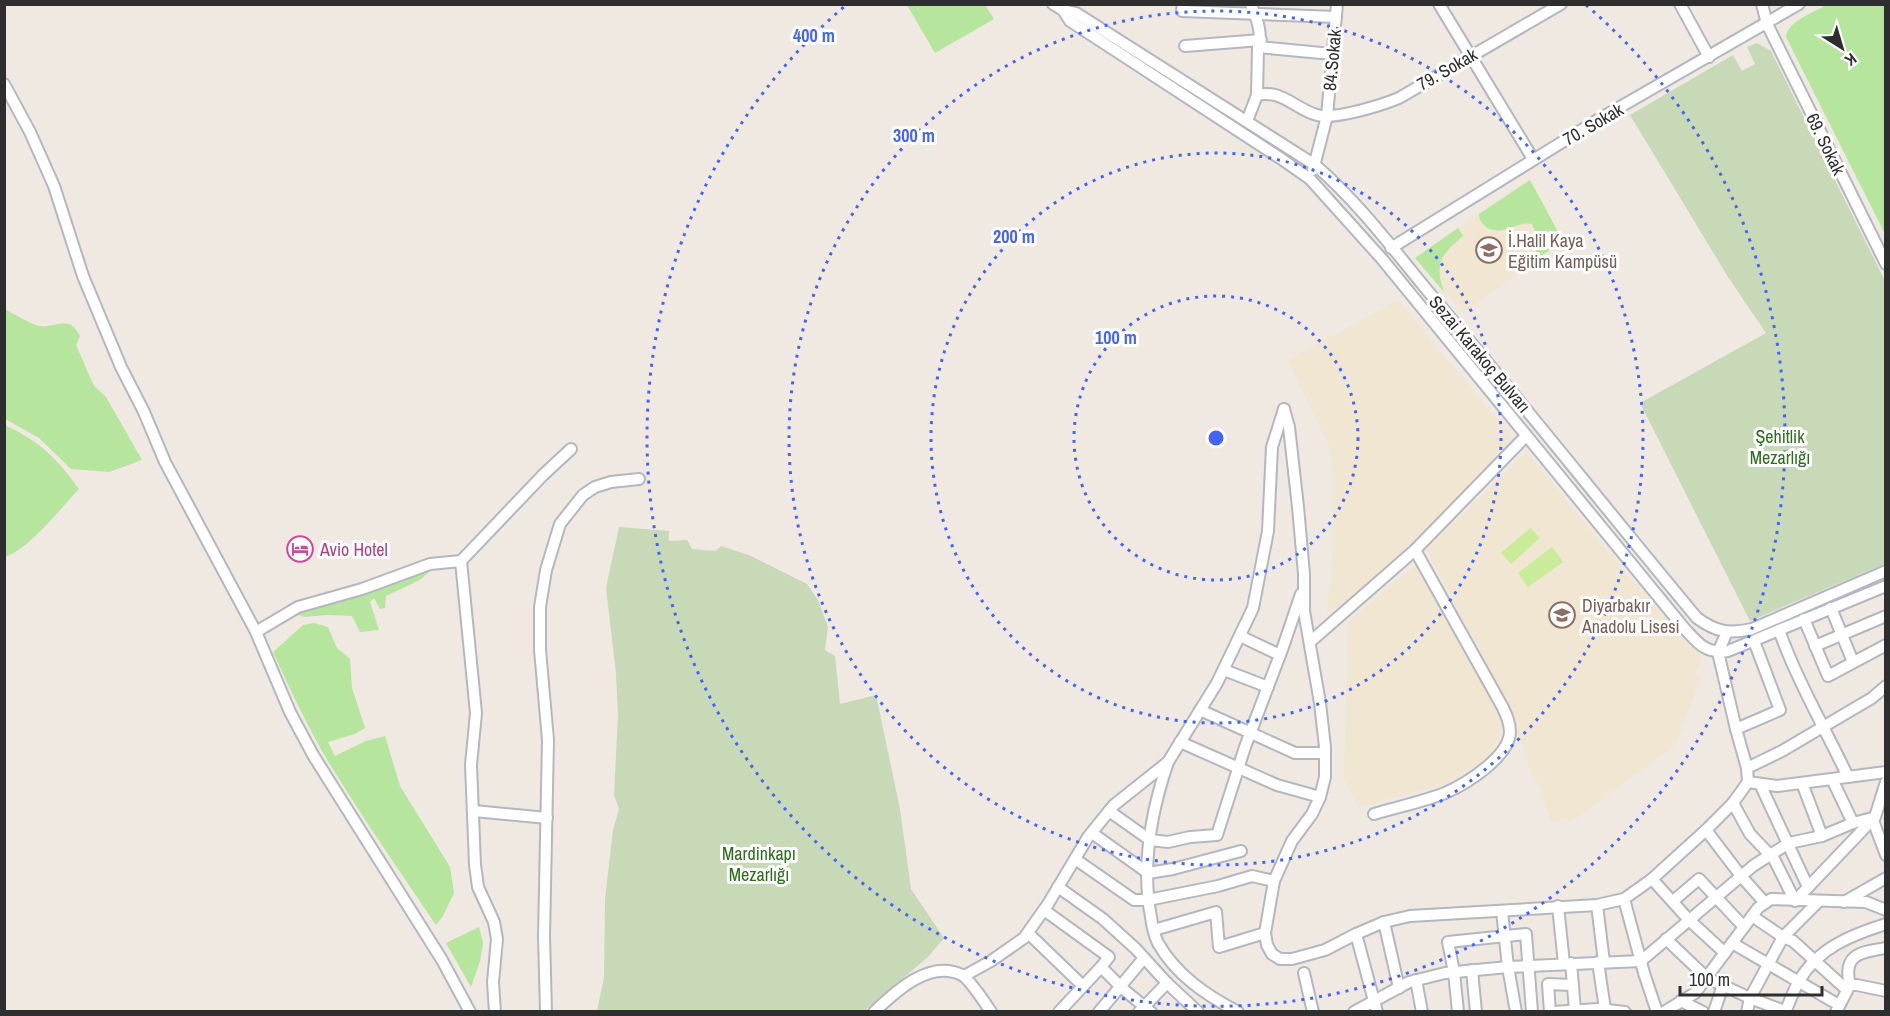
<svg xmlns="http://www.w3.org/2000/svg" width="1890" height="1016" viewBox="0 0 1890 1016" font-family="'Archivo Narrow',sans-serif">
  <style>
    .education { fill: #f0e6d1 }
    .green { fill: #b6e59e }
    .cemetery { fill: #c8d9b8 }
    .pitch { fill: #c9ec9a }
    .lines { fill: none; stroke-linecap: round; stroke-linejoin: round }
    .minor-casing { stroke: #b4b7c1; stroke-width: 14 }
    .minor { stroke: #fff; stroke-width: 10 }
    .ring { fill: none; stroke: #4264fb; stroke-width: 3; stroke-dasharray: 3 6 }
    .labels { text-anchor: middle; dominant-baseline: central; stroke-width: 6; stroke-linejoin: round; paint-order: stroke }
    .street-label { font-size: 18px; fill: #2e2e2e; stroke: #fff }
    .education-label { font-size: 18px; fill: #785e54; stroke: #fff; text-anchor: start }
    .park-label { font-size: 18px; fill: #2c6e1b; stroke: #fff }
    .hotel-label { font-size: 18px; fill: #b23c85; stroke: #fff; text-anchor: start }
    .centre { fill: #4264fb; stroke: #fff; stroke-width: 3 }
    .ring-label { font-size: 18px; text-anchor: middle; font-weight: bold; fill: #4264fb; stroke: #fff; stroke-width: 6; stroke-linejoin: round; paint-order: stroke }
  </style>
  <rect width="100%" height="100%" fill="#efe9e1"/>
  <!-- education -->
  <g class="education">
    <path d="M1530,178L1563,241L1463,313L1415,258Z"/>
    <path d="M1398,300L1516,442L1347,604L1327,611L1332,564L1334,484L1329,446L1288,360Z"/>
    <path d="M1527,452L1626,573L1703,657L1695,674L1701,677L1676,745L1570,823L1567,818L1551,822L1536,779L1532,778L1510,708L1426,549Z"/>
    <path d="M1417,564L1492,703L1499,718L1500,741L1488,757L1453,782L1358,807L1344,779L1348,622Z"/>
  </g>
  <!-- green -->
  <g class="green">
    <path d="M907,5H985L994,19L935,53Z"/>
    <path d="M1827,5H1885V234L1786,37C1788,21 1814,12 1827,5Z"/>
    <path d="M1530,180L1563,241L1534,261C1538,248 1538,237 1532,224C1518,220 1501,239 1485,226C1481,222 1479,219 1479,214Z"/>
    <path d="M1458,228L1463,236C1441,255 1434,262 1444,292L1415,258Z"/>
    <path d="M4,309C15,314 28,323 39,326C56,329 68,313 80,336L76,345L94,386L106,397L142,460L109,472L71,469L39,438L5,419Z"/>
    <path d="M5,425C40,442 56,457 79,489C61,508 28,550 5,557Z"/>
    <path d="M428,568L430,571L420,580L386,596L385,608L380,609L374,598L370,602L379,630L360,632L352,616L327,615L304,617L296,614Z"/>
    <path d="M314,623L328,627L337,648L350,659L352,688L365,728L355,734L328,742L335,756L366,741L385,736L400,786L450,867L454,893L443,916L436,925C397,867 357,810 322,751C304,719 288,685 273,652L303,625Z"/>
    <path d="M479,927L483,943L480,961L471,987L446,943Z"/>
  </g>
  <!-- cemetery -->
  <g class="cemetery">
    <path d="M1757,43L1771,51L1885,281L1886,563L1750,621L1640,403L1766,333L1728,277L1630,115L1733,55L1742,71L1755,64L1747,47Z"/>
    <path d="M619,527L669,531V541L687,540L692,549L716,551L721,546L749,555L807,584L818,600L828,627L825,650L835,656L840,704L876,695L900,809L911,889L944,938L928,957L864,1011H597L604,977L605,899L613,830L619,809L614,795L618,714L616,674L606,588Z"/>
  </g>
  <!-- pitch -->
  <g class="pitch">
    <path d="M1530,528L1540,538L1511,564L1501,553Z"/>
    <path d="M1552,547L1563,562L1528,587L1518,573Z"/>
  </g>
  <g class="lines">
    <!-- minor casing -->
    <g class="minor-casing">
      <g id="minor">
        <path d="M1053,4L1063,10L1070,21L1283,160L1310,179L1382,259L1684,628C1698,643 1705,654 1728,651L1886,586"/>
        <path d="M1183,4L1182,11L1336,17"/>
        <path d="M1439,4L1533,159"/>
        <path d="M1680,4L1709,57"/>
        <path d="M1762,4L1767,24L1886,264"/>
        <path d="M1063,10L1076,13L1315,165C1363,206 1401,260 1442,308C1528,410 1611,515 1697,618C1716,632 1729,634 1752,629L1886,571"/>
        <path d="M1185,46L1261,40"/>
        <path d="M1258,47L1332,54"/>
        <path d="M4,84L30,132L54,186L83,276L121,367L144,412L165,462L256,632L290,712L313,755L442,960L470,1012"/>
        <path d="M1257,95C1282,89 1295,109 1317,115C1335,120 1382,105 1399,98L1561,4"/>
        <path d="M1247,121L1257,95L1258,47C1263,32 1256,18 1251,4"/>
        <path d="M1313,170L1327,116L1337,4"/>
        <path d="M1391,248L1601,118L1799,4"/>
        <path d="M1284,409L1289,427L1298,507L1304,574V611L1320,703L1325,747V777L1320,797L1312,814L1292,841L1274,881L1265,933L1267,945L1272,954L1280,959H1292L1325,950L1356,934L1384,922L1410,916L1597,905L1624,899L1652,879L1706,830L1733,803L1748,782L1747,768L1736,729L1718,652L1727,632"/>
        <path d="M461,561L476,713L471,765L475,865L478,887L494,922L497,939L493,982L495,1012"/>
        <path d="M1831,608L1853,662"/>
        <path d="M1804,619L1828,676L1886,645"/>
        <path d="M1779,630C1797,681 1825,728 1848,777"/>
        <path d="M256,632L298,607L362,589L430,564L461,561L543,475L571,449"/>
        <path d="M1240,636L1280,655"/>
        <path d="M1310,642L1415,550L1526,436"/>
        <path d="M1815,646L1886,616"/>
        <path d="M1224,670L1268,687"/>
        <path d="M1200,710L1295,753H1325"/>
        <path d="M1736,729L1780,710L1754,641"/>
        <path d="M1180,742L1277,785L1320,797"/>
        <path d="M1168,762C1151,812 1141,865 1151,917C1152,925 1154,935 1158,943C1176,975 1206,995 1238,1012"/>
        <path d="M1747,768L1782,751L1872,698L1886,686"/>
        <path d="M1832,779L1853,823"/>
        <path d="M1748,782L1777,786L1886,772"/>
        <path d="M1802,783L1822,836"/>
        <path d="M1760,784L1808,887"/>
        <path d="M1733,803L1750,834L1774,859L1795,901L1875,817L1886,782"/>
        <path d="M474,811L547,818"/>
        <path d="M1109,811L1150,840L1168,842L1190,837L1217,835L1245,747L1283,647L1301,594"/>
        <path d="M1374,814C1397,807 1422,802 1445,793C1466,784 1509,757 1510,732C1510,722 1506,714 1502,706L1415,550"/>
        <path d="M1706,830L1741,876L1765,903"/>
        <path d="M1092,833L1148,873L1173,869L1241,851"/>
        <path d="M1075,859L1134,900H1148L1218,886L1252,876L1274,881"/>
        <path d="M1652,879L1689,920L1725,953"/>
        <path d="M1058,887L1103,919L1136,949L1167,983L1139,1012"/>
        <path d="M1624,899L1644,973L1657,1012"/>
        <path d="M1673,901L1699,879L1744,927"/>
        <path d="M1844,902L1886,878"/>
        <path d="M1597,905L1604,962"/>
        <path d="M1558,906L1564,964"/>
        <path d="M1044,910L1109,957L1101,967"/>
        <path d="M1502,911L1508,967L1516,1012"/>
        <path d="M1752,916L1783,937L1793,941L1847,990"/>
        <path d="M1384,922L1399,988"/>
        <path d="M1154,930L1216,912L1219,947L1265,933"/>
        <path d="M1028,933L1083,986"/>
        <path d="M1356,934L1377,1012"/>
        <path d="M1666,939L1707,978L1750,998L1787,1012"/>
        <path d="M1732,943L1839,1005"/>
        <path d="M1598,962L1605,1009"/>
        <path d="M1571,963L1575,1010"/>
        <path d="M1472,970L1476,1012"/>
        <path d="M1304,973L1313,1012"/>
        <path d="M964,976L991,961L1024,938L1048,904L1088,837L1114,805L1168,762L1217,683L1253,608L1268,531L1272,447L1284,409"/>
        <path d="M1416,980L1422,1012"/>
        <path d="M1167,983L1198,1012"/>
        <path d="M1850,985C1842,954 1861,952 1886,948"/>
        <path d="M1681,1001L1703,1012"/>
        <path d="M546,1012L544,936L548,740L540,650V607L546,570L560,524L583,495L595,487L611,482L639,479"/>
        <path d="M874,1012C896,991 930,959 962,975C969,979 986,1004 991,1012"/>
        <path d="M1059,1012L1101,967L1123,989L1151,1012"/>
        <path d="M1099,1012L1144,958"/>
        <path d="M1354,1012L1409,982L1445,973L1508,967L1641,961L1753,866L1770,855L1789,843L1822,836L1853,823L1872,818L1886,855"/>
        <path d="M1458,1012L1454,972L1448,942L1526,934L1532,1012"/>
        <path d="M1550,1012L1548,984L1573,985"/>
        <path d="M1553,1012L1598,1009L1625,1012"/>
        <path d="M1664,1012L1695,993L1758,908L1771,899L1866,902L1886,910"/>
        <path d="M1714,1012L1723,985"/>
        <path d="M1747,1012L1750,998L1783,937L1818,902"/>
        <path d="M1785,1012C1790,1002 1793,991 1799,981C1818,948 1851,935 1886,924"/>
        <path d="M1836,1012L1850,985H1857L1886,991"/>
      </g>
    </g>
    <!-- minor -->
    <use href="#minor" class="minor"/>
  </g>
  <!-- distance rings -->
  <g class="ring">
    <circle cx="1216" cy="438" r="142"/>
    <circle cx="1216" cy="438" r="285"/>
    <circle cx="1216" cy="438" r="427"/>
    <path d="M1586 5A569 569 0 1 1 846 5"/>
  </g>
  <!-- icons -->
  <defs>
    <g id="school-ring" transform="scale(1.35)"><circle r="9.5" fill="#fff" stroke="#8d6e63" stroke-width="1.5"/><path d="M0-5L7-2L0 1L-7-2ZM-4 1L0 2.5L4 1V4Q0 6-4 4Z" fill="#8d6e63"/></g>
    <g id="hotel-ring" transform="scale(1.35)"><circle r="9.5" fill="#fff" stroke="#d1479c" stroke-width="1.5"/><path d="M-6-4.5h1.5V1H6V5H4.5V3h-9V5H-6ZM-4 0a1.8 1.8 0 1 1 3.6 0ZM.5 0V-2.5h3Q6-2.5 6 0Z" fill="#d1479c"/></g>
  </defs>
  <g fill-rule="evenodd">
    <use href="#school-ring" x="1489" y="250"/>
    <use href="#hotel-ring" x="300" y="549"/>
    <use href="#school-ring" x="1562" y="615"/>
  </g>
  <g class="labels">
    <!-- street labels -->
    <g class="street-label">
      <text transform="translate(1332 60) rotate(-85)">84.Sokak</text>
      <text transform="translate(1447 69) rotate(-30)">79. Sokak</text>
      <text transform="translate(1593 124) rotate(-30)">70. Sokak</text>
      <text transform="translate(1826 144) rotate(64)">69. Sokak</text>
      <text transform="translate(1480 354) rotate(50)">Sezai Karakoç Bulvarı</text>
    </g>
    <!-- education labels -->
    <g class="education-label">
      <text x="1508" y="240">İ.Halil Kaya<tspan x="1508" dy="21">Eğitim Kampüsü</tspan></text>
      <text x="1582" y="605">Diyarbakır<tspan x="1582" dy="21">Anadolu Lisesi</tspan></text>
    </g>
    <!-- park labels -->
    <g class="park-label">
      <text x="1780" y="436">Şehitlik<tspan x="1780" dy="21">Mezarlığı</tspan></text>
      <text x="759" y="853">Mardinkapı<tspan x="759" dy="21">Mezarlığı</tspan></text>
    </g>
    <!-- hotel labels -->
    <g class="hotel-label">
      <text x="320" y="549">Avio Hotel</text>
    </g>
  </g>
  <circle cx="1216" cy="438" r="9" class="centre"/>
  <g class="ring-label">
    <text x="814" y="42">400 m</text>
    <text x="914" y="142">300 m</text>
    <text x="1014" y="243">200 m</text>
    <text x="1116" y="344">100 m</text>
  </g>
  <!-- border -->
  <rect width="1890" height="1016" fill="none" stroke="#2e2e2e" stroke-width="12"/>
  <!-- north arrow -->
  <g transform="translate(1842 48) rotate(143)" stroke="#ffffff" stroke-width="4.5" paint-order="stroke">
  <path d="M0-4.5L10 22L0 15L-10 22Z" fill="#2e2e2e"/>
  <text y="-9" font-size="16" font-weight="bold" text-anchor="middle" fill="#2e2e2e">K</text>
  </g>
  <!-- scale -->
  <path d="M1680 986v9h142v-9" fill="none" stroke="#2e2e2e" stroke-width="3"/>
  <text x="1689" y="986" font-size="18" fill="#2e2e2e" stroke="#ffffff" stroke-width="4.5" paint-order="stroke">100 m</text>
</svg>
